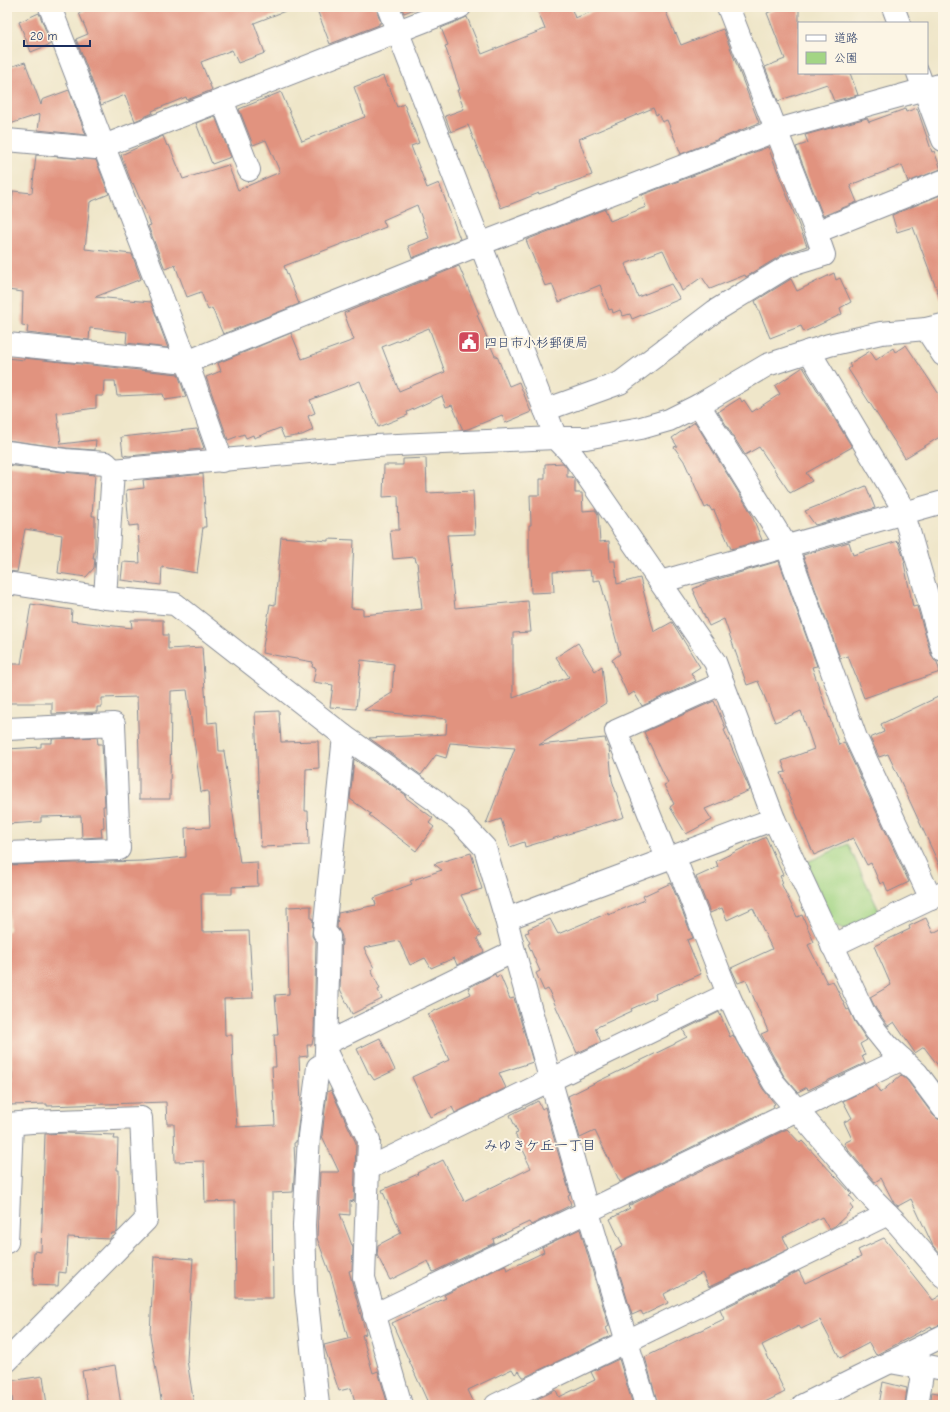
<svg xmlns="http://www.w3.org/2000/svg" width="950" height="1412" viewBox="0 0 950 1412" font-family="'Comic Neue','Klee One',sans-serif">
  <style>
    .green { fill: #a3d585; stroke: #5f8272 }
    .building { fill: #e1937f; fill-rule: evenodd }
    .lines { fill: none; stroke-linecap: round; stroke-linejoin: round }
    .street-casing { stroke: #858a94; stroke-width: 24 }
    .street { stroke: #fff; stroke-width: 22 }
    .labels { text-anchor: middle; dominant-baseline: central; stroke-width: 4; stroke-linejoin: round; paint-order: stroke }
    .poi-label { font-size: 13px; fill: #1b2f5e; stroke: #fcf5e5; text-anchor: start }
    .neighbourhood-label { font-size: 14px; fill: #1b2f5e; stroke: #fcf5e5 }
  </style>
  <rect width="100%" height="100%" fill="#fcf5e5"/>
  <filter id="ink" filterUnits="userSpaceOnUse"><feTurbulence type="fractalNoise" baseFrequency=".025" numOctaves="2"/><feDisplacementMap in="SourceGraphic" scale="8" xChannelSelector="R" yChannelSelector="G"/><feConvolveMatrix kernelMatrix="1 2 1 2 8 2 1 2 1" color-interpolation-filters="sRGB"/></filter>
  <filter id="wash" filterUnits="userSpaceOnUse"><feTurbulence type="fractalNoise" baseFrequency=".012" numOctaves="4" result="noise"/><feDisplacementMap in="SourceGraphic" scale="16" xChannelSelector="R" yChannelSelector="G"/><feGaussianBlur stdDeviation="0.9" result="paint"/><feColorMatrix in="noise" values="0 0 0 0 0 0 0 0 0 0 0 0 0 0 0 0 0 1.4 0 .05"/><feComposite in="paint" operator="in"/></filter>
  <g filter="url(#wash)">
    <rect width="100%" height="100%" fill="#efe6c9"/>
    <!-- green -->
    <path class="green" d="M848,844L880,913L845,929L833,925L805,863Z"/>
    <g id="blocks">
      <!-- building -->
      <g class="building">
        <path d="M83,7H292L293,8L254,23L265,53L238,63L232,50L201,62L212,90L187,100L186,97L152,111L153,113L135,121L125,95L101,105L76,39L88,34L79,13L85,11Z"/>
        <path d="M316,7H376L381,23H379V25L330,44Z"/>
        <path d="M401,7H417V8L404,13Z"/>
        <path d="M536,7H571L575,18L604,7H664L675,34L676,33L681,45L723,29L759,123L681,154L667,120L662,122L658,114L656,115L653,108L579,139L592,175L539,194V193L501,208L468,125L451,132L445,116L464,109L457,90H460L445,46L448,45L441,28L467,17L482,54L545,29Z"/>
        <path d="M781,7H799V73H850L858,95L834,101L827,84L778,101L765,67L785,59L767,13Z"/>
        <path d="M39,13L51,44L31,52L19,22Z"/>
        <path d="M25,62L41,105L42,100L69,90L86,135L38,130L40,114L7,125V68Z"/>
        <path d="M383,76L387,86H389L397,107L404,104L419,143L411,146L427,188L439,183L460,239L412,258L408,246L429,238L417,205L383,220L386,227L284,266L299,304L223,334L212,308L208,310L201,292L187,297L175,265L165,269L148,226L151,225L133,183L132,184L121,155L163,136L167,146L169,145L183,179L228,165L238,190L280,172L266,140L253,145L239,109L281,92L302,141L365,117L354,87Z"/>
        <path d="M917,108L932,152L934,151L941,169L908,182L902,165L850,185L857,202L823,216L796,147L808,143L805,135L867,118L869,122L905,109L906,112Z"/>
        <path d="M215,116L231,157L212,164L196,123Z"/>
        <path d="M768,147L807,246L782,255L746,277L745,275L710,289L702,277L682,291L663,250L625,264L638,297L671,284L680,299L632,319L630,314L623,316L620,310L613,313L612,309L609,310L600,285L559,302L552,284L545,286L526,240L605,209L610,221L646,207L642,195Z"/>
        <path d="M36,155L96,160L109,194L90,202L85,249L132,254L141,279L95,297L151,302L168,348L126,343L127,332L90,328L89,340L27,333L28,326L22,325L23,292L7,290V248L10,206H12L13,191L32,193Z"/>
        <path d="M943,194V301H941L913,227L897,232L892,215Z"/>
        <path d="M459,266L479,314L477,315L495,356H497L509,386L519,382L531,412L505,423L502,415L468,429L463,430L452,405L446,407L442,396L407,412L408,415L378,427L360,381L310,400L315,413L308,416L313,430L302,435L284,438L280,428L254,438L253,435L246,438L244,434L228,440L206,377L221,371L218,363L291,333L302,359L354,340L344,313ZM429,328L445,372L399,391L382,347Z"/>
        <path d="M834,273L836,280L840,278L851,302L840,308L842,314L804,332L801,326L770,338L755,301L791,279L797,291Z"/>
        <path d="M906,345L943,400V435L905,458L848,369L851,367L849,364L870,351L876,360L893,348L895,352Z"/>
        <path d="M7,358L24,360V358L178,374L186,397L165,400L163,394L117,396L115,381H104L103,396H96V408L57,413L61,444L96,440L95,450L66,448L7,440Z"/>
        <path d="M803,367L852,447L806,473L812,481L790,493L759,447L745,455L718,412L740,398L742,402L744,400L752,412L780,394L775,386Z"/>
        <path d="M695,422L750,511L762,540L731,549L714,510L712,511L709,506L705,508L684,461L674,447L677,446L672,438Z"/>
        <path d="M197,429L204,448L201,449L129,456L123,455L121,437Z"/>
        <path d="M426,458L427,493L473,491L475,534L447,535L455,608L528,601L531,632L513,633V698L569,677L556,657L578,643L595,671L602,666L606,703L539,745L605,738L607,746L609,747L612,780L624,817L525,847L524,842L510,847L501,819L486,824L515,748L450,743L446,758L436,755L421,775L369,738L446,734L447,719L364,710L392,693L394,664L361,660L356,709L330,707L333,685L313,682L316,668L312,667L313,662L262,653L270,604L275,605L281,537L328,541V539L354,540L351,608L363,609V615L422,609L417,562H416L415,557L393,559L390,530H399L398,496L383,497L384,465H403V459Z"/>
        <path d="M563,463L567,468V477H572L575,480V493H582L583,511L595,510L598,514L600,542L609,541L610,561H615L617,584L640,578L654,632L672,622L700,667L691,673L696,681L642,706L634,692L628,696L612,660L620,654L600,580L593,581V575L591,576L590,570L553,572L554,592L531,593L529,549V525H531L530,495H540V479H545V464Z"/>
        <path d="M7,465L63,472L95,475L92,516H95V547L93,559H95L94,568L86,577L58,573L62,535L25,529L17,572L7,571Z"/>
        <path d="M203,474L206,527H203L197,573L162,567L161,585L121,580L123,562L140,563L138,525L129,526L126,490L144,488L143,480Z"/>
        <path d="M866,486L875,508L815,525L805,511Z"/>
        <path d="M898,541L905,562L904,563L913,607L917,606L931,654L934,660L937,662L940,672L864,698L848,656L840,658L803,555L849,542L853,555Z"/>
        <path d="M779,561L817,666L812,667L839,745L844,742L909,882L888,892L884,882L880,884L871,863L867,865L853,838L814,855L788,795H789L781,773L786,772L782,761L814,749L801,711L775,722L758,681L747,685L724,619L709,626L694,593H695L693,589L708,582Z"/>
        <path d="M31,604L72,610L71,621L132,628L131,620H163V635H168V649L202,647L206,705H207L208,723L217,722L219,751H224L240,863L257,862L258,886L232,887V894H201L202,932L249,931L253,998L224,999L225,1035H232L233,1069L237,1127L275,1125L272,1067H276L274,1035H278L275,995L289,994L287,907L311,906V919H313L312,936L316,942L314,1034L312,1045H307L308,1056L299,1057L301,1104L296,1142L294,1143L295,1165L293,1192L272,1193L273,1298H236L235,1201L205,1202L204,1161L175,1162L174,1124H167L166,1102L47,1106V1104L7,1105V1080H12L11,1047H7V931L9,930L7,865L142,861L186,857L185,828L210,827L208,791L201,792L187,690L171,691L170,799H139V753L137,697L102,698V707H97V712L52,714V703H7V664H21Z"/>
        <path d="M938,697L943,715V873L888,754L879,757L870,738L884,732L881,724Z"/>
        <path d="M714,701L726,729L724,730L750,790L705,809L712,820L686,834L670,807L674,804L664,785L668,783L644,732Z"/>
        <path d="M279,711L281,742L318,741L319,768L306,769L305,811H308L309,845L261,847L255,712Z"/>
        <path d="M97,737L98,744H102L105,806H103L104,827L101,828L102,837L82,838L81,816L41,817V822L7,824V749L41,747V743H52V739Z"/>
        <path d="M354,759L406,795L405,797L433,818L429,823L434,827L416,851L369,815L371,814L350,799Z"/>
        <path d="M766,837L783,875L780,876L783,883H781L797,917L802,915L814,942L808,945L827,983L833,981L847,1010L849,1009L855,1022L867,1040L860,1044L865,1055L862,1056L865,1063L808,1090L807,1087L798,1092L784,1076L761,1034L768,1031L746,980L738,983L731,968L772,949L753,908L727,920L722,908L710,913L696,877L718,867L716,861Z"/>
        <path d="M471,853L482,889L461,895L481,936L477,938L484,952L457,965L454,958L431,968L425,958L410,965L399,941L364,948L374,968L371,970L380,989L378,990L382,999L352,1014L340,989L342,937L340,932L337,927L338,913L376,905L374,898L412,884L410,881L442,870L434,864Z"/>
        <path d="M671,883L693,938L687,940L701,974L655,994L656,998L631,1009L632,1011L595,1028L601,1042L577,1053L548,989L544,991L536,973L540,971L528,944L530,943L525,933L529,932L528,929L550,919L558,934L608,913V915L645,900L643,896Z"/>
        <path d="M926,918L933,933L943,928V1072L924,1047L915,1053L894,1022L888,1026L876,1009L870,997L891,985L874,946L910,929L909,926Z"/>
        <path d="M495,974L496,977L500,975L510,999L514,998L533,1062L499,1073L506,1088L455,1113L452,1107L430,1117L412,1077L449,1060L428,1014L471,994L468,988Z"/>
        <path d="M719,1012L730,1037L733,1035L763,1089L775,1104L773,1105L774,1107L620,1182L595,1131L580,1138L568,1096L675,1044V1043L687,1037L683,1030Z"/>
        <path d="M380,1038L395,1070L374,1080L370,1074H369L357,1049Z"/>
        <path d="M901,1075L907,1080L933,1115L938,1119L943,1120V1257L933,1246L911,1199L898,1206L894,1203L881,1178L875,1182L848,1150L844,1143L852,1139L844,1122L852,1118L843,1101L876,1085L880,1093Z"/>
        <path d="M331,1090L356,1143L354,1202L353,1200V1202L350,1201V1215L340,1214L353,1248L352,1270L349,1271L366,1334L362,1335L373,1373L378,1371L388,1405H356L351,1388L339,1391L325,1349L324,1345L351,1338H348L331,1276L317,1238L320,1172H339L322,1136L327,1092Z"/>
        <path d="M538,1101L542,1109L545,1107L570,1194L568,1195L571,1205L531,1225L529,1222L493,1239L494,1243L433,1272L428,1261L390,1280L377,1255L378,1245L401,1233L382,1190L418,1174L417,1173L443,1160L464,1201L531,1168L526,1158H527L515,1134L518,1133L510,1115Z"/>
        <path d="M787,1129L800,1143L802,1141L852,1194L849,1195L855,1202L850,1205L853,1209L835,1226L829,1229L822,1217L783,1237L789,1249L709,1287L702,1273L664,1294L668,1303L643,1315L641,1311L632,1315L613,1252L623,1246L610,1219L630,1208L628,1206Z"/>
        <path d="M66,1133L115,1135L114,1139H118L117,1170H119V1187L117,1232L116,1233H112L111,1237L110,1239L68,1237L66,1273L59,1272L58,1286L33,1285L34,1251L41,1252L45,1134Z"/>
        <path d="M580,1229L609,1326L606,1328L610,1336L525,1377H523L519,1371L515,1374L512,1369L468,1390L475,1405H429L392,1323L446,1298L444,1295L505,1265L507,1270L544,1252L542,1247Z"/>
        <path d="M884,1238L933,1300L943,1294V1324L932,1328L931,1326L876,1355L869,1343L840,1358L820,1320L801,1329L799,1326L762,1345L785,1392L759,1405H658L645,1357L724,1319L720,1310L799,1271L805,1283L861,1257L858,1250Z"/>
        <path d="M154,1256L193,1259L187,1360L194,1405H162L150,1335Z"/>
        <path d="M619,1359L633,1405H540L537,1399L556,1390L559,1397L595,1380L591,1372Z"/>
        <path d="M115,1365L121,1405H88L82,1371Z"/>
        <path d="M43,1376L47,1405H13L10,1381Z"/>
        <path d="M883,1382L907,1388L905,1405H879Z"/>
        <path d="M932,1392L943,1394V1405H930Z"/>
      </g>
    </g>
  </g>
  <g filter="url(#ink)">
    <use href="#blocks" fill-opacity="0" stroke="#858a94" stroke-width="1"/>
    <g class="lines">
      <!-- street casing -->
      <g class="street-casing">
        <g id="street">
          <path d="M50,7L187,362L222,461"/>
          <path d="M388,7L556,438L574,457L715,662L774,819L865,1015L876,1031L888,1046L917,1073L943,1108"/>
          <path d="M893,7L899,23"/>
          <path d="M918,73L943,140"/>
          <path d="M222,100L249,170"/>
          <path d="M7,140L95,148L104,146L460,7"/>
          <path d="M816,232L943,181"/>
          <path d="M926,329L943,355"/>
          <path d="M7,344L187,362L480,244L777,130L943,84"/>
          <path d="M809,351L902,507L943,651"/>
          <path d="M699,405L787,547L856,738L931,899"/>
          <path d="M545,410L620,383L715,311L788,266L824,255L816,232L728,7"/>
          <path d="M7,452L65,460L106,463L113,470"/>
          <path d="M660,582L943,502"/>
          <path d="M7,583L105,598L175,604L344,736L436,801L445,810L459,820L485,848L506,919L514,951L588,1212L646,1405"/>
          <path d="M105,598L113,470L375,446L556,438H586L641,428L669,420L699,405L767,365L829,345L881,333L926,329L943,325"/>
          <path d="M7,729L114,724L119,849L7,853"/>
          <path d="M674,856L728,994L747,1036L774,1083L873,1199L898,1224L943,1276"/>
          <path d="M667,858L616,731L723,683"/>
          <path d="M506,919L774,819"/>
          <path d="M832,946L943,893"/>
          <path d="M327,1043L514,951"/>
          <path d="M326,1052L369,1140L364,1278L401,1405"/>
          <path d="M7,1124L32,1122L141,1118L146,1220L7,1361"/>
          <path d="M367,1169L728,994"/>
          <path d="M7,1242L12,1124"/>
          <path d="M374,1315L902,1059"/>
          <path d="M890,1362L923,1368L928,1366L943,1369"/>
          <path d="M318,1405L306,1291L304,1225L309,1136L318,1067L325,1063L326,1052L329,937L324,932L344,736"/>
          <path d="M496,1405L888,1214"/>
          <path d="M803,1405L943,1336"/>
          <path d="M917,1405L923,1368"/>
        </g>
      </g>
      <!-- street -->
      <use href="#street" class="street"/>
    </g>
  </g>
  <!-- icons -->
  <defs>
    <g id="civic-square" transform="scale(1.15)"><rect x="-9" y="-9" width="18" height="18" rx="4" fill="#d1495b" stroke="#fcf5e5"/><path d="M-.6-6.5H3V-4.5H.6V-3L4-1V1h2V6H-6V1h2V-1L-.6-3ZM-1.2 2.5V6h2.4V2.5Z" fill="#fff"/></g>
  </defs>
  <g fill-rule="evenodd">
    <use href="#civic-square" x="469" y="342"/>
  </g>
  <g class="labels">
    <!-- poi labels -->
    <g class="poi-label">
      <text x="484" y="342">四日市小杉郵便局</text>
    </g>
    <!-- neighbourhood labels -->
    <g class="neighbourhood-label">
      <text x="540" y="1145">みゆきケ丘一丁目</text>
    </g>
  </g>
  <!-- margin -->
  <rect width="950" height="1412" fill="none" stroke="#fcf5e5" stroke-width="24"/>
  <!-- legend -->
  <rect x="798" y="22" width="130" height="52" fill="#fcf5e5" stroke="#a2a6af"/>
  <rect x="806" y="35" width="20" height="6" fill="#ffffff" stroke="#a2a6af"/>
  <text x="834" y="42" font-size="12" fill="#1b2f5e">道路</text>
  <rect x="806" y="52" width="20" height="12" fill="#a3d585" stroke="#a2a6af"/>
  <text x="834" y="62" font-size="12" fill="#1b2f5e">公園</text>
  <!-- scale -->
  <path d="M24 40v6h66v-6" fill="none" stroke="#1b2f5e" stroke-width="2"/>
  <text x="30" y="40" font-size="12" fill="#1b2f5e" stroke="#fcf5e5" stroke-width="3" paint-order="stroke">20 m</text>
</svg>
